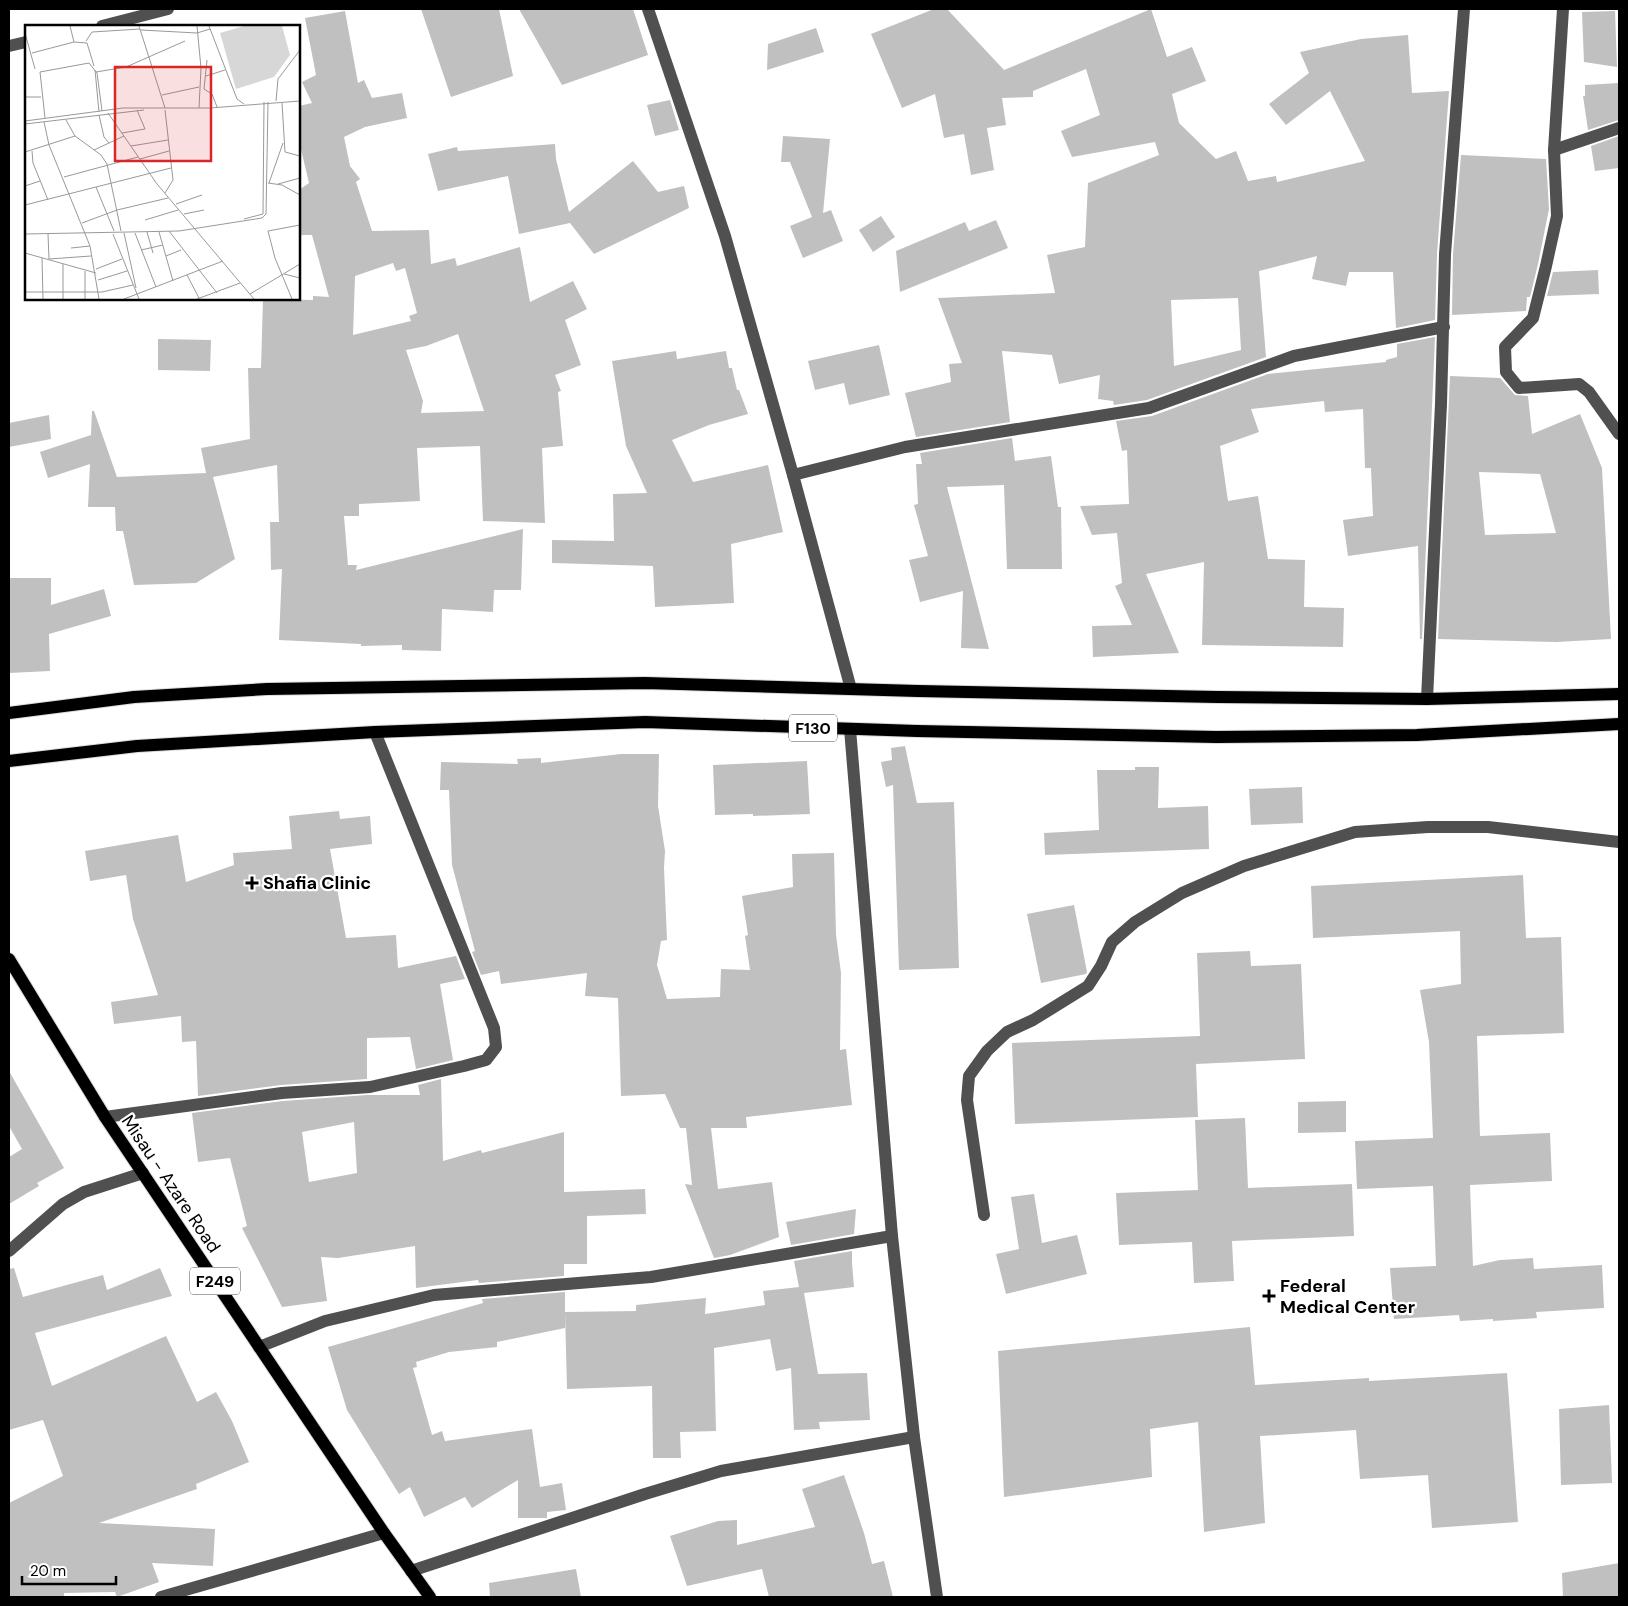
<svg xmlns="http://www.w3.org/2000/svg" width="1628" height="1606" viewBox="0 0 1628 1606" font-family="'DM Sans',sans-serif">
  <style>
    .building { fill: #c0c0c0; fill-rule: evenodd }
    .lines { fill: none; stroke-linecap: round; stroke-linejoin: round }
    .major-casing { stroke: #dbdbdb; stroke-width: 14 }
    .minor { stroke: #505050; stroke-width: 12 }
    .major { stroke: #000; stroke-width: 12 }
    .poi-dot { fill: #000; stroke: #fff; stroke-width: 2 }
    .labels { text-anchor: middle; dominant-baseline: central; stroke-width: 4.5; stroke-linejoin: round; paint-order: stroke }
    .shield { fill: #fff; stroke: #4c4c4c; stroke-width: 1 }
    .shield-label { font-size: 16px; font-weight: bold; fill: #000 }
    .poi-label { font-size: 18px; font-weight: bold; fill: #000; stroke: #fff; text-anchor: start }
    .street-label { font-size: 18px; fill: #000; stroke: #fff }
    .inset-road { fill: none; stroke: #999; stroke-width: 1 }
    .view { fill: #d62828; fill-opacity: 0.15; stroke: #d62828; stroke-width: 2.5 }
    .inset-edge { fill: none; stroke: #000; stroke-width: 2.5 }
  </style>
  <rect width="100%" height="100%" fill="#fff"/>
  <!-- building -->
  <g class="building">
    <path d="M421,9H499L513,76L451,97Z"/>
    <path d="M519,9H633L648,55L562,85Z"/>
    <path d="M934,9H947L1004,70L1151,9L1167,57L1192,47L1206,81L1172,94L1179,123L1216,159L1236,151L1248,181L1276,176L1277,182L1365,161L1330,91L1286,125L1269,104L1309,73L1300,52L1361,39L1408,35L1412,93L1449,91L1437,254L1435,320L1396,328L1393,272H1349L1346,286L1312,279L1317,256L1259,271L1266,357L1147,400L1114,405L1113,401L1098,399L1100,375L1059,384L1052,355L1002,351L1010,422L916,437L905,393L951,382L949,364L962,363L938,298L1055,293L1047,255L1085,247L1088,183L1159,155L1155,142L1072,157L1061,131L1100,115L1086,69L1033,91V97L1002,98L1006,125L987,128L994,170L971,175L964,134L944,138L935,94L902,108L871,34ZM1238,298L1241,350L1174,366L1171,300Z"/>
    <path d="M345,11L358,83L364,80L372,98L402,93L407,118L365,127L344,137L350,166L360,179L356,182L372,231L429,230L431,264L455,258L457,266L520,247L530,302L573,281L587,309L565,320L581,365L555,375L561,391L558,392L563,446L542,448L545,523L483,521L480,446L417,448L420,501L359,504V516H344L348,565H357L356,570L523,529L521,590H494L493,612L442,609L441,651L402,650V645L361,646V644L279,640L282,569L271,570L270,522H279L277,465L213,477L235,559L196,583L134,585L123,531H116L115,507H88L90,464L48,478L40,452L91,435L92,411H94L117,477L206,473L201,448L250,439L248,368H261L263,299L313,300V296L329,297L312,235H299V190L309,183L299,141V106L312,103L302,82L316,75L305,18ZM393,263L396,271L405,268L417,313L409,316L411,321L353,335L355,276ZM458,334L484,411L421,413L423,401L406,350L426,346Z"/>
    <path d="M1615,11L1617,67L1584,62L1582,12Z"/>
    <path d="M816,28L824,52L767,70L768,44Z"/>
    <path d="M1619,83V120L1588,130L1583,96H1585V85Z"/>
    <path d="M670,100L679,130L655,136L647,105Z"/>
    <path d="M783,136L830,139L823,213L831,210L843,241L803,258L790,226L812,217L790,162H781Z"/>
    <path d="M1619,136V168L1595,171L1591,146Z"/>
    <path d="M555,144L556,159L569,212L633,161L658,192L684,186L689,208L594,254L570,223L519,234L508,176L438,191L428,154L457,147L458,151Z"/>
    <path d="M1461,155L1546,159L1549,209L1538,264L1530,297H1527L1526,311L1452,315L1453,254Z"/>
    <path d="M881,216L895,237L873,252L859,230Z"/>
    <path d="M996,220L1008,248L900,292L896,251L965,222L969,231Z"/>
    <path d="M1598,270L1599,294L1547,296L1553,272Z"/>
    <path d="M1435,337L1422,639H1420L1418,546L1348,556L1343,520L1373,516L1371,468H1365L1363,409L1325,412L1324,401L1251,409L1259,432L1220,446L1228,501L1258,496L1268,559L1305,560L1304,607L1344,608L1343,647L1202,645L1204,562L1146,574L1179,653L1093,657L1092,626L1132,625L1115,586L1122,583L1117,533L1092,535L1080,506L1129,504L1127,450L1122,451L1116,421L1152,416L1268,374L1386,362V360L1397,357V344Z"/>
    <path d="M158,339L211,340L210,371L158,370Z"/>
    <path d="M879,345L890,395L849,405L844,383L815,390L808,361Z"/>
    <path d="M676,351L677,359L726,351L729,368H732L737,390H739L748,414L709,425L672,440L693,482L768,465L783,532L731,544L734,603L655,607L653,566L552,563V540L614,541L613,494L647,493L626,446L612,361Z"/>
    <path d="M1450,376L1500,378L1515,395L1528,396L1532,434L1580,414L1602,468L1611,639L1556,642L1438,639ZM1479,472L1540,474L1556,533L1485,535Z"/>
    <path d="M49,415L51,439L9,447V423Z"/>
    <path d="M1012,438L1015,461L1051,456L1058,507H1061L1062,569H1007L1004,485L947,487L989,649L961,648L963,591L920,602L909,560L928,556L914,505L918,504L916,464H922L920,453Z"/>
    <path d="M9,578H51V605L104,589L111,616L49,634L50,671L9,673Z"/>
    <path d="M905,746L917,803L954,802L959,968L899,970L893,785L886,787L881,762L892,760L891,748Z"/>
    <path d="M621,754H659L658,806L665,851L664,868L667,940L661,941L657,965L667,999L720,997L721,969L750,970L745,936L748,935L742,896L793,887L792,854L834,853L836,935L841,973L840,1050L846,1049L852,1105L746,1117L747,1128H711L718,1189L772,1182L779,1237L730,1255L714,1258L685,1184L692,1185L686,1128H680L665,1094L621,1096L618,998L585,996L587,973L501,984L499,971L481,975L472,952L475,951L452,865L449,790H440L441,762L518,764L517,759L541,758V763Z"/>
    <path d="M807,761L810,814L753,816V814L715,815L713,765Z"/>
    <path d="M1135,767H1159L1158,808L1208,806L1209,849L1045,855L1044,833L1099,830L1097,770H1135Z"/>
    <path d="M1302,787L1303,823L1251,825L1249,789Z"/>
    <path d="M339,811L340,819L370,816L372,844L330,849L346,938L396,935L398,968L456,956L465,979L440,984L453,1060L416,1069L410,1037L367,1038V1079L281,1085L198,1096L196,1041L182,1042L181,1016L114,1024L111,1002L158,995L133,919L126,875L90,881L85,851L178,835L186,882L234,865L233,853L292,849L289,816Z"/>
    <path d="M1523,875L1526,938L1561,937L1564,1033L1477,1036L1480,1136L1550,1133L1552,1181L1470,1185L1473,1266L1500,1260L1533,1258L1534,1269L1602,1265L1604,1308L1536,1312L1537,1318L1493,1321V1319L1460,1321L1459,1315L1394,1319L1390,1268L1436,1266L1433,1186L1357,1189L1355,1141L1433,1138L1429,1042L1420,990L1461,984L1460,931L1313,938L1311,886Z"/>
    <path d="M1074,905L1087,972L1086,974L1041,983L1027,914Z"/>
    <path d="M1250,951L1251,966L1301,964L1305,1059L1196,1064L1198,1117L1015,1124L1012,1043L1200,1036L1197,953Z"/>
    <path d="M9,1071L64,1168L37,1183L39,1186L9,1204V1157L22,1149L9,1126Z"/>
    <path d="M441,1079L443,1161L481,1150L482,1153L564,1132V1192L645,1189L646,1214L587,1216V1264H564V1276L479,1283L478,1280L416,1288L415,1246L338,1258L321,1257L327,1301L282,1307L242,1228L247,1226L230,1158L198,1162L192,1113L283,1101L367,1095H420L418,1085ZM354,1122L357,1173L309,1182L302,1132Z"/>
    <path d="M1346,1101V1132L1298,1133V1102Z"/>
    <path d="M1245,1118L1248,1188L1352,1184L1354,1236L1232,1241L1234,1281L1194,1283L1192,1242L1119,1245L1116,1193L1198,1190L1195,1120Z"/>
    <path d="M1034,1194L1042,1243L1077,1235L1087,1274L1006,1294L996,1254L1019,1249L1011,1197Z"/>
    <path d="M856,1209L854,1234L791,1245L786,1222Z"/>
    <path d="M852,1251V1263L854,1287L804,1293L818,1374L867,1373L870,1420L819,1422L820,1429L794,1430L791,1368L776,1371L770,1339L714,1348L716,1431L680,1432L681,1458H653L652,1386L567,1389L565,1312L636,1311V1305L706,1298L705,1314L765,1305L763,1291L799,1287L794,1261Z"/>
    <path d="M14,1268L23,1297L103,1275L107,1290L160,1268L172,1296L35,1333L52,1386L166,1336L197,1402L216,1392L232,1421L249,1462L196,1484L197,1489L99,1523L215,1529L213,1566L152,1563L159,1582L117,1597L115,1592L64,1593V1596L9,1597V1503L63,1476L43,1420L9,1430V1269Z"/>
    <path d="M565,1292V1328L497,1342V1347L449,1352L416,1362L417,1367L413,1368L432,1435L442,1431L445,1441L532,1429L540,1487L562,1483L566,1510L547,1512V1518H518V1480L472,1508L465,1497L424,1517L410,1487L399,1494L347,1410L328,1347L483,1303L482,1299Z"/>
    <path d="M1250,1327L1255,1385L1369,1378V1381L1507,1373L1518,1522L1432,1528L1428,1475L1360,1479L1356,1430L1260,1436L1265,1523L1204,1532L1198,1422L1150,1429L1152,1477L1004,1497L998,1351Z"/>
    <path d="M1609,1405L1612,1483L1561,1485L1559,1409Z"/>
    <path d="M844,1475L864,1533L872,1564L884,1561L893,1597H769L762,1569L687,1586L670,1536L718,1521L737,1520V1545L815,1527L802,1489Z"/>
    <path d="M1619,1563V1597H1563L1562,1573Z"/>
    <path d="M576,1569L581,1597H490L489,1583Z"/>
  </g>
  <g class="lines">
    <!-- major casing -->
    <g class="major-casing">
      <g id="major">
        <path d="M9,713L134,697L267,689L645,683L918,691L1217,697L1427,699L1619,694"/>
        <path d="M9,761L137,746L375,732L645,722L917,731L1216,737L1417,735L1619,724"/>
        <path d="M9,959L105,1117L384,1533L430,1597"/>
      </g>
    </g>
    <!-- minor -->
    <g class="minor">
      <path d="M648,9L725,236L793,475L851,689"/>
      <path d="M1563,9L1554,150L1557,216L1546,266L1533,318L1505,347L1506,372L1519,388L1579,384L1589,392L1619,434"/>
      <path d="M102,26L168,9"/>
      <path d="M9,46L26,42"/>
      <path d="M1554,150L1619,128"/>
      <path d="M793,475L905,447L1149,408L1294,356L1444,327"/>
      <path d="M1427,699L1441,404L1445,254L1464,9"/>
      <path d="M850,729L892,1236L914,1437L937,1597"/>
      <path d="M105,1117L282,1093L370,1087L464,1066L486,1060L496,1047L494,1028L375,732"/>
      <path d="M984,1215L967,1100L969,1076L987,1051L1007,1032L1033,1020L1088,986L1101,966L1112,942L1135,922L1182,893L1244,866L1355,832L1428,827H1488L1619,842"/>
      <path d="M9,1251L63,1204L84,1192L143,1173"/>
      <path d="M259,1347L325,1321L434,1295L651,1277L892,1236"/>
      <path d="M411,1571L645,1494L721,1471L914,1437"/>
      <path d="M161,1597L384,1533"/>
    </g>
    <!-- major -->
    <use href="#major" class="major"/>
  </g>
  <!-- markers -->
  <g class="poi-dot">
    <path d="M249.5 875.5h5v5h5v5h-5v5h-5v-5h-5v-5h5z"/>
    <path d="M1266.5 1288.5h5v5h5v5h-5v5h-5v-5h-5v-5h5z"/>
  </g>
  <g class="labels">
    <!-- shield labels -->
    <g class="shield">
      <rect x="789" y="714.5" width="48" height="27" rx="4"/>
      <rect x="190" y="1267.5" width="50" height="27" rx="4"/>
    </g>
    <g class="shield-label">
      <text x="813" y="728">F130</text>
      <text x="215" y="1281">F249</text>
    </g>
    <!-- poi labels -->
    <g class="poi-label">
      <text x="263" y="883">Shafia Clinic</text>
      <text x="1280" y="1286">Federal<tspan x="1280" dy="21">Medical Center</tspan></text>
    </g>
    <!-- street labels -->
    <g class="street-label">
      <text transform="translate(171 1184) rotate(56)">Misau - Azare Road</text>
    </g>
  </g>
  <!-- overview -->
  <g transform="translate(25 25)">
    <rect width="275" height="275" fill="#fff"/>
    <path d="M219,1H257L265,30L249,52L211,64L195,8Z" fill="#d7d7d7"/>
    <path class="inset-road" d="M45,1L49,17L62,18L69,41M114,1L140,83M172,1L176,43L174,83M184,1L212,74L219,79M116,5L172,8L185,4M0,8L10,44M61,16L67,7L115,4M7,28L49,17M182,35L179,64L187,69L192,82M70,45L74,87M15,47L20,93M15,47L64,38L72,48L77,86M71,47L101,42L160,16M181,51L200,45M137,70L174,62M0,72H16M251,76L253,54L275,25M257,78L260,127L275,131M140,85L148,155L140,168M83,88L132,159L229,274M74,90L79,112L84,118M41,95L50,111L76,130L82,139L96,206M0,96L98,83H185L275,76M19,97L24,120L65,221L74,274M0,99L119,85M97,108L120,104L112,85M106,121L143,115M69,125L99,111M7,126L8,138L23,175M0,127L50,111M115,134L144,126M39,152L113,132M243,158L257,160L275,170M244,158L258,118M253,159L275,153M0,161L15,156M71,162L89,206M151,179L177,170M0,180L146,143M159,189L179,185M219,194L238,189L239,77M120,195L153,185M57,198L92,185L143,173M144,206L192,268M122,207L128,228M134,207L148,256M99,208L111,263M110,208L131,262M0,209L154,206L237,193L241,189L243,77M23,209L24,234M88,209L114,274M46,223L65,221M116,225L138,220M0,228L71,248M141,231L156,225M17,233L18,274M24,234L66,231M38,239V274M71,244L97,234M60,246V274M259,249L275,253M162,250L174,273M73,255L102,246M0,267H77L108,260M225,269L275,239M99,274L198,236M172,274L215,258M267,274L250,233L243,206L275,200"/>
    <path class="view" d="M90,42H186V136H90Z"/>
    <rect width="275" height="275" class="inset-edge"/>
  </g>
  <!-- border -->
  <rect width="1628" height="1606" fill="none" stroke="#000000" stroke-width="20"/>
  <!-- scale -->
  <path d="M22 1576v8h94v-8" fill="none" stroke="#000000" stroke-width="2.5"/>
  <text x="30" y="1576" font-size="15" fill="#000000" stroke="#ffffff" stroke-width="4" paint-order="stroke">20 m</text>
</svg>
